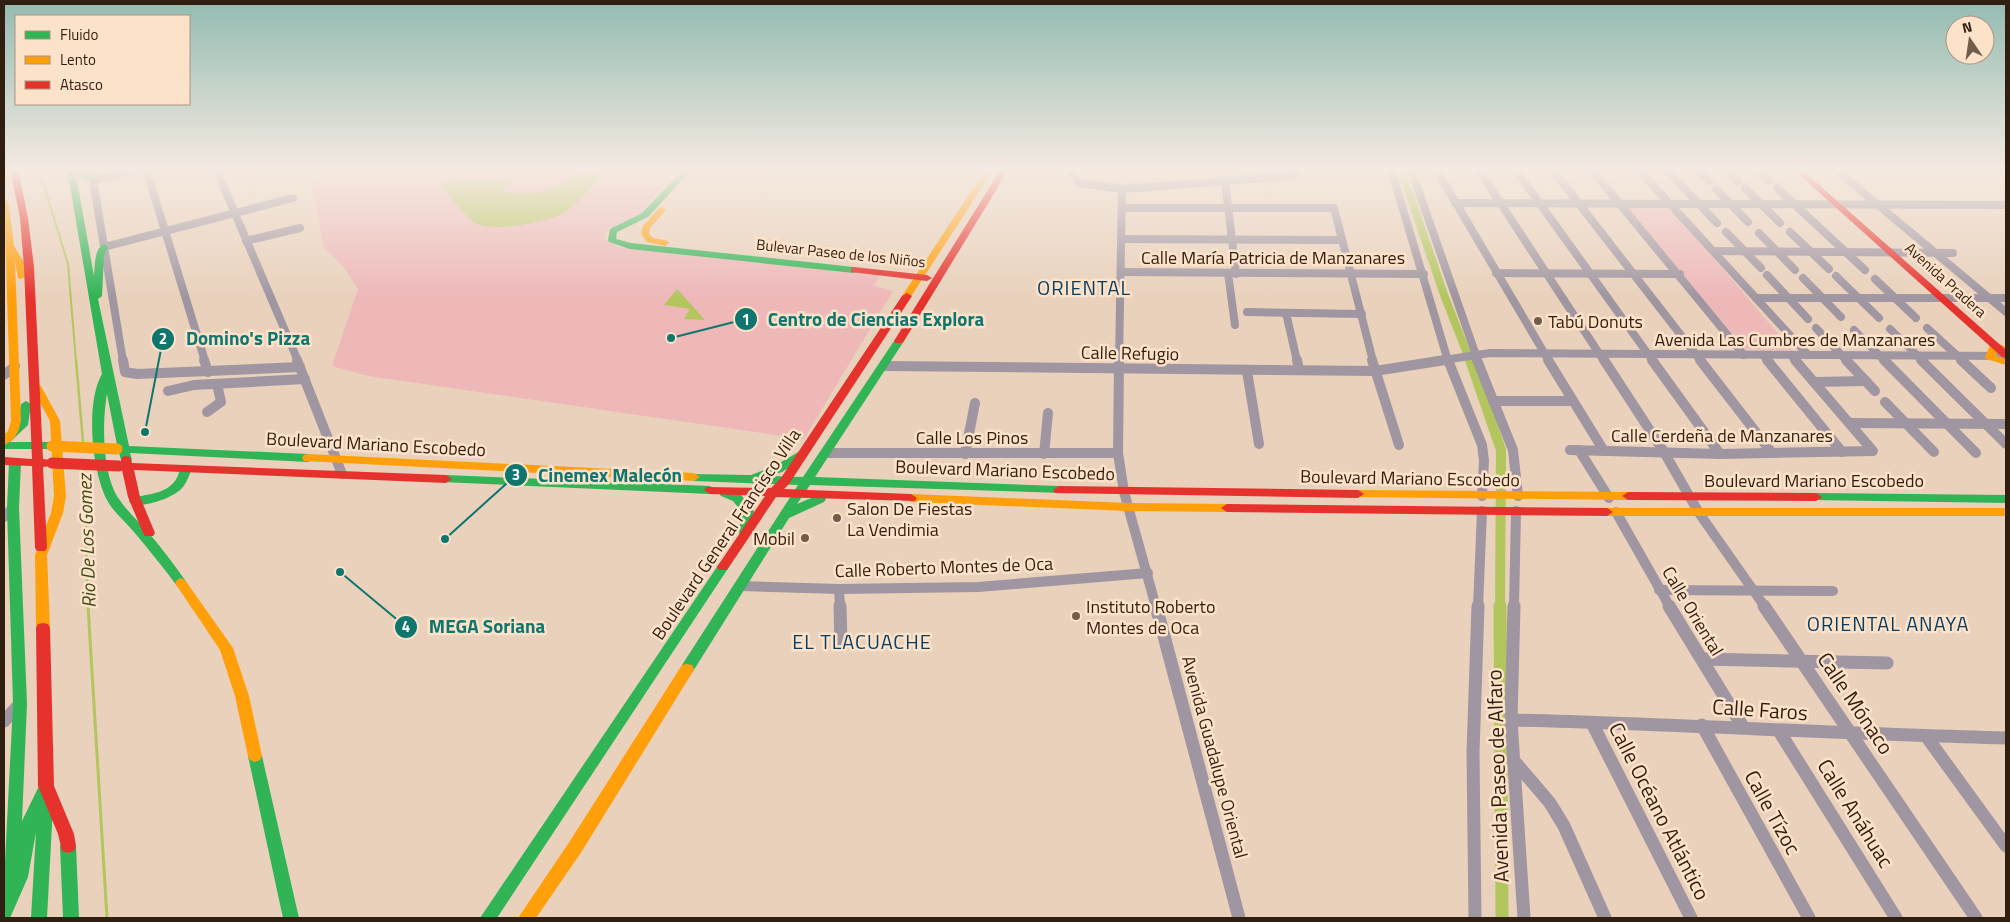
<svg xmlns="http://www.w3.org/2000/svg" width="2010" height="922" viewBox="0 0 2010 922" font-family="'Titillium Web',sans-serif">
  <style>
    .green { fill: #eeb8b9 }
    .water { fill: #b3c65e }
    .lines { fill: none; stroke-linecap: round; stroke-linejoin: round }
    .stream-far2 { stroke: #b3c65e; stroke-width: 2 }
    .stream-far1 { stroke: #b3c65e; stroke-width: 2.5 }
    .stream { stroke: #b3c65e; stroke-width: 3 }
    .canal-far2 { stroke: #b3c65e; stroke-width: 8 }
    .canal-far1 { stroke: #b3c65e; stroke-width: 10 }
    .canal { stroke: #b3c65e; stroke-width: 13 }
    .street-far2 { stroke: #a096a1; stroke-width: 8 }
    .street-far1 { stroke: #a096a1; stroke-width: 10 }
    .street { stroke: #a096a1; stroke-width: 13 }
    .fast { fill: #30b455; fill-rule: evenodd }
    .slow { fill: #ff9f0a; fill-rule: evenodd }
    .jam { fill: #e5322d; fill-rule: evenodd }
    .slow-bridge { stroke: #ff9f0a; stroke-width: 11 }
    .jam-bridge { stroke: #e5322d; stroke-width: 11 }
    .poi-dot { fill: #715d4c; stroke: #fde2ca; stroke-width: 2 }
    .labels { text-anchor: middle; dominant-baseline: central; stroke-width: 5; stroke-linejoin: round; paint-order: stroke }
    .far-street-label { font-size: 15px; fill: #301f10; stroke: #fde2ca }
    .street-label { font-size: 18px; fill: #301f10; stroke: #fde2ca }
    .poi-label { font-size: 18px; fill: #301f10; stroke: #fde2ca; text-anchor: start }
    .water-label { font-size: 19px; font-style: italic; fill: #3d4c17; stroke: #fde2ca }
    .quarter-label { font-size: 20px; letter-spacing: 1px; fill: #083e61; stroke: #fde2ca }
    .near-street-label { font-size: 21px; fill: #301f10; stroke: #fde2ca }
    .leader { fill: none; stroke: #0f766e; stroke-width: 2 }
    .callout-dot { fill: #0f766e; stroke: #fde2ca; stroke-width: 2 }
    .mark-label { font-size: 15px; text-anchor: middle; font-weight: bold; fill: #fff }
    .callout-label { font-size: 19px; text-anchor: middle; font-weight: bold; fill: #0f766e; stroke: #fde2ca; stroke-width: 5; stroke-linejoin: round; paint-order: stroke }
  </style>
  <rect width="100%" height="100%" fill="#e9d1bc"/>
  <!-- green -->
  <g class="green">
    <path d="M325,169H676L641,213L609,228L603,238L619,247L880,274L874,286L893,291L804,439L368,376L332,366L358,289L343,266L324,248L312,185Z"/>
    <path d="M1626,207H1670L1792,350L1745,349Z"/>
  </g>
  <!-- water -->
  <g class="water">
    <path d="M577,172L602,175C592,187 580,201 567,211C552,222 491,233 475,223C463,214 450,197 443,185C454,177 495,180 509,182L502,190L505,192C536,194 553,195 577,172Z"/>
    <path d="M677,289L705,320L684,319L690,309L664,305Z"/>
  </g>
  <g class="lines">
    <!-- stream-far2 -->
    <path class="stream-far2" d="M39,169L68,264L76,361"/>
    <!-- stream-far1 -->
    <g class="stream-far1">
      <path d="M76,360L83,442"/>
      <path d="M84,470L88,607"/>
    </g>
    <!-- stream -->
    <path class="stream" d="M88,606L107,918"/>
    <!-- canal-far2 -->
    <path class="canal-far2" d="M1401,169L1444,295L1470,361"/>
    <!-- canal-far1 -->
    <path class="canal-far1" d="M1470,360L1501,450L1500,607"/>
    <!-- canal -->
    <path class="canal" d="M1500,606L1502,918"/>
    <!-- street-far2 -->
    <g class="street-far2">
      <path d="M88,169L93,180L123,361"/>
      <path d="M146,169L205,361"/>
      <path d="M216,169L298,361"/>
      <path d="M1069,169L1079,183L1122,189L1291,176L1296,173L1295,169"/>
      <path d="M1245,169L1246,172"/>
      <path d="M1391,169L1448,361"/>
      <path d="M1411,169L1478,361"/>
      <path d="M1436,169L1549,361"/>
      <path d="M1478,169L1604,361"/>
      <path d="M1515,169L1653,361"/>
      <path d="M1552,169L1701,361"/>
      <path d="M1591,169L1744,355"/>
      <path d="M1638,169L1808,355"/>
      <path d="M1666,169L1717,223"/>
      <path d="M1696,169L1709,181"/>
      <path d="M1725,169L1738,181"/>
      <path d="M1756,169L1769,180"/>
      <path d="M1835,169L2006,312"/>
      <path d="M93,180L140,169"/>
      <path d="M1225,180L1236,274"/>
      <path d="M1745,188L1780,223"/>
      <path d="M1777,188L1865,270"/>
      <path d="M1716,189L1748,222"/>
      <path d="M1455,203L2006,205"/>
      <path d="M1122,208H1334L1373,361"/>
      <path d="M1726,232L1761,268"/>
      <path d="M1790,232L1829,269"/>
      <path d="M1759,233L1795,270"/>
      <path d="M1122,239L1342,240"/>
      <path d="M246,241L300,228"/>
      <path d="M104,247L293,198"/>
      <path d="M1714,251L1953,253"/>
      <path d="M1121,272L1424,274"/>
      <path d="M1228,273L1235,325"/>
      <path d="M1496,273L1680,274"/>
      <path d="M1767,275L1808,319"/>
      <path d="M1836,276L1879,318"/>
      <path d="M1803,278L1841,317"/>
      <path d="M1875,279L1916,318"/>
      <path d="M1756,298H2006"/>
      <path d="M1247,312L1362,314"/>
      <path d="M1286,313L1297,361"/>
      <path d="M1816,328L1847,361"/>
      <path d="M1927,328L1963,361"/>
      <path d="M1890,329L1923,361"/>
      <path d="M1854,330L1885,361"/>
      <path d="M1763,355L1768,361"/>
      <path d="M1791,355L1796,361"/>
      <path d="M1119,361L1122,189"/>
      <path d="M1437,361L1490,353L2006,356"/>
    </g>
    <!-- street-far1 -->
    <g class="street-far1">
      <path d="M123,360L125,372L137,374L300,367"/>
      <path d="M204,360L208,372"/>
      <path d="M297,360L342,474"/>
      <path d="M1119,360L1118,453L1124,492L1156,607"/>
      <path d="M1297,360L1299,370"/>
      <path d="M1372,360L1399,445"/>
      <path d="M1448,360L1482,445L1484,461L1482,496"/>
      <path d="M1477,360L1513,450L1518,496"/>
      <path d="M1548,360L1604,451"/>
      <path d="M1604,360L1664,452L1699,513L1765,607"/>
      <path d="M1652,360L1720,454"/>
      <path d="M1700,360L1772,453"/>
      <path d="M1767,360L1842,452"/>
      <path d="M1846,360L1875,391"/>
      <path d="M1884,360L1976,453"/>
      <path d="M1921,360L2006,444"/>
      <path d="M1961,360L1991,388"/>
      <path d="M884,366L1375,371L1445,360"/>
      <path d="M1247,371L1259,444"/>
      <path d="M4,375L15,366"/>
      <path d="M1814,382L1866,381"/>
      <path d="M168,391L194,385L305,379"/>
      <path d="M1493,401H1573"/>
      <path d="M1885,402L1934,452"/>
      <path d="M207,412L221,402L217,384"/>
      <path d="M1851,423L2006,424"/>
      <path d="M1570,450L1720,454L1873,451L1795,360"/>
      <path d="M1579,450L1609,498"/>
      <path d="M826,453H1118"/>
      <path d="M965,454L975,403"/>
      <path d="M1044,454L1048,413"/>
      <path d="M1616,512L1670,607"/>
      <path d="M4,517L13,508"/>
      <path d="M741,586L839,589L978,587L1148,573"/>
      <path d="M839,589L840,607"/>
      <path d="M1659,590L1833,591"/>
      <path d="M1478,607L1482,511"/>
      <path d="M1514,607L1516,511"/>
    </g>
    <!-- street -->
    <g class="street">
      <path d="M840,606L841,645"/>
      <path d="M1156,606L1239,918"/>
      <path d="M1514,606L1511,720L1524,918"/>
      <path d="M1669,606L1743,727"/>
      <path d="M1764,606L1976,918"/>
      <path d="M1702,659L1887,663"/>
      <path d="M1511,720C1676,724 1841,734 2006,738"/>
      <path d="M4,721L20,704"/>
      <path d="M1592,723L1691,918"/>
      <path d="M1702,725L1809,918"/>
      <path d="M1779,731L1896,918"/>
      <path d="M1926,736L2006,846"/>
      <path d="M1515,762L1550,803L1564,826L1605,918"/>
      <path d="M1475,918L1473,753L1478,606"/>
    </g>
    <!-- fast -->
    <g class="fast">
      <path d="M65,169H73L78,186L94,276C95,265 94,249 104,244L108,247L104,256L102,296L98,299L129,446L308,454L314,458L308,462L130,453L132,460L130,463H122L119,453L113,452L111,449L117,445L107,394C102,422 102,475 119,499C127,511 138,521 147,531C161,547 173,563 185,580L187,583L185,586H177C163,567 149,550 134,532C126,522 113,512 107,500C92,471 85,403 102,374L70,186Z"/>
      <path d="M73,169H81L84,173L97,180L93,182L78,177Z"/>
      <path d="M684,169H692L648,217L617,232L616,239L631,243L854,267L859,270L854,273L630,249L609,242L608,240L610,229L642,213Z"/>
      <path d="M899,338L904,341L815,477L1059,486L1065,490L1063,493L810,485L797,504L816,496H824L826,499L824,502L789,518L692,673L687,674L682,673L680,669L682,665L798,485L694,481L688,477L690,474L751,475L774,466L802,450L808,454L806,457L782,472L769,476L803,477L894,341Z"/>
      <path d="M26,401L31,404L28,425L10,442H47L51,443L53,446L51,449H4V435L18,424L21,404Z"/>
      <path d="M15,458L21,462L19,508L27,704L22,821L41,782L46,780L51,782L54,787L47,918H31L36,832L28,877L10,918H4V881L13,704L7,508L9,462Z"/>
      <path d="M186,465L192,469C189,475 187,482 183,487C174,498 144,508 131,504L129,501L131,498C146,494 164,495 175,481C178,477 179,471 182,466Z"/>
      <path d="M446,475L710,486L716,490L710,494L442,482L440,479Z"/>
      <path d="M725,489L741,495L754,511L749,536H741L739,533L742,512L733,501L721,496L719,493L721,490Z"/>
      <path d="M1816,493L2006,495V503L1812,500L1810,497L1812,494Z"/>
      <path d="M723,562L727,564L729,567L727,570L497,918H480L719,564Z"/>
      <path d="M255,750L260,752L262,756L299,918H283L248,756L250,752Z"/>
      <path d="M68,839L74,841L76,846L79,918H63L60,846L62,841Z"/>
    </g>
    <!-- slow -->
    <g class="slow">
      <path d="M4,169H10L8,181L4,183Z"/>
      <path d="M986,169H994L910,298H904L902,296Z"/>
      <path d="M4,199L8,201L14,246L24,262L26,276L21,279L18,278L15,261L21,421C19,431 15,441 4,445V435L8,431L11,421Z"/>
      <path d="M662,207L666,210L650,228L649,234L653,238L668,241L669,243L665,246L647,242L641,234L643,226L659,208Z"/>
      <path d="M1995,342L2006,347L2005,349H1998L1996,356L2006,359V365L1986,359L1985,357L1990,345Z"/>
      <path d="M36,383L41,386L60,421L66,496L63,513L47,555L50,628L48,632L43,633L38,632L36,628L35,555L51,513L54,496L50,421L31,386Z"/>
      <path d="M308,454L694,473L700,477L694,481L304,461L302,458L304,455Z"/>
      <path d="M1358,490L1628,492L1634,496L1628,500L1354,497L1352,494L1354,491Z"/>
      <path d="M911,494L1128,503L1227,504L1233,508L1227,512L1128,511L911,502L905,498Z"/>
      <path d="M1607,508H2006V516H1607L1601,512Z"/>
      <path d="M181,578L185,580L233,648L249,696L262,756L260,760L255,762L250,760L248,756L235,696L220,650L175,583L177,580Z"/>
      <path d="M687,664L692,665L694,669L692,673L582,851L536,918H518L570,841L682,665Z"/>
    </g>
    <!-- jam -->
    <g class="jam">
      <path d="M10,169H18L28,218L34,267L43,459L51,460L53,463L51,466L43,467L47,548L45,551H37L35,548L32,466L4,465V457L32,459L24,267L20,218Z"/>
      <path d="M1001,169H1009L904,341L902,343H896L894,341Z"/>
      <path d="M1793,169H1801L2006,350V358L2002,357Z"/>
      <path d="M854,267L927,275L932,278L927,281L851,272V268Z"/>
      <path d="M907,293L912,296L789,484L784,489L911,494L917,498L915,501L776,497L727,570H719L717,567L719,564L765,496L710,494L704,490L706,487L771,488L781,478L902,296Z"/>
      <path d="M126,456L130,457L132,463L446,475L452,479L446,483L134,470L140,497L155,533L153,536H145L143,533L128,497L122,470L115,469L113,466L115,463L121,462L122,457Z"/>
      <path d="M1059,486L1358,490L1364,494L1358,498L1055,493L1053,490Z"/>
      <path d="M1628,492L1816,493L1822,497L1816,501L1628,500L1622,496Z"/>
      <path d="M1227,504L1607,508L1613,512L1607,516L1227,512L1221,508Z"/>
      <path d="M43,623L48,624L50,628L54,786L74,834L76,846L74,851L68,853L62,851L58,834L38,786L36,628L38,624Z"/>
    </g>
    <!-- slow-bridge -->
    <path class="slow-bridge" d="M52,446L117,449"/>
    <!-- jam-bridge -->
    <path class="jam-bridge" d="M52,463L119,466"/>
  </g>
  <!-- sky -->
  <linearGradient id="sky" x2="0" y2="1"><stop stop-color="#93bbb1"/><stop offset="0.57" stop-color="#f5eae1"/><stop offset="1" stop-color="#f5eae1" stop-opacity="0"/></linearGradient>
  <rect width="2010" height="298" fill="url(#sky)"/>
  <!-- markers -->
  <g class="poi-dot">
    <circle cx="1538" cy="321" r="5"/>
    <circle cx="837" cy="518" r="5"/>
    <circle cx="805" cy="538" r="5"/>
    <circle cx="1076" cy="616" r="5"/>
  </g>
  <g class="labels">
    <!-- far-street labels -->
    <g class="far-street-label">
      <text transform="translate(841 253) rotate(6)">Bulevar Paseo de los Niños</text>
      <text transform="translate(1946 280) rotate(42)">Avenida Pradera</text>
    </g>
    <!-- street labels -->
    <g class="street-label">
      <text x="1273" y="257">Calle María Patricia de Manzanares</text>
      <text x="1795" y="339">Avenida Las Cumbres de Manzanares</text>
      <text transform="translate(1130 353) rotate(1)">Calle Refugio</text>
      <text x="1722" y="435">Calle Cerdeña de Manzanares</text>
      <text x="972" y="437">Calle Los Pinos</text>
      <text transform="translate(376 444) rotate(3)">Boulevard Mariano Escobedo</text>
      <text transform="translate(1005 470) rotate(2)">Boulevard Mariano Escobedo</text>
      <text transform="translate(1410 478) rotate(1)">Boulevard Mariano Escobedo</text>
      <text x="1814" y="480">Boulevard Mariano Escobedo</text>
      <text transform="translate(726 534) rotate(-56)">Boulevard General Francisco Villa</text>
      <text transform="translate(944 567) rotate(-2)">Calle Roberto Montes de Oca</text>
      <text transform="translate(1693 611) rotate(59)">Calle Oriental</text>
      <text transform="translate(1215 757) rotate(75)">Avenida Guadalupe Oriental</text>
    </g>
    <!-- poi labels -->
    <g class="poi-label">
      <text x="1548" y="321">Tabú Donuts</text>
      <text x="847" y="508">Salon De Fiestas<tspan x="847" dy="21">La Vendimia</tspan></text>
      <text x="795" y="538" text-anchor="end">Mobil</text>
      <text x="1086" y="606">Instituto Roberto<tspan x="1086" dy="21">Montes de Oca</tspan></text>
    </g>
    <!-- water labels -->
    <g class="water-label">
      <text transform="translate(86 541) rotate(-92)">Rio De Los Gomez</text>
    </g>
    <!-- quarter labels -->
    <g class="quarter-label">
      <text x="1084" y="287">ORIENTAL</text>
      <text x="1888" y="623">ORIENTAL ANAYA</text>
      <text x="862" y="641">EL TLACUACHE</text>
    </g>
    <!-- near-street labels -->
    <g class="near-street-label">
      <text transform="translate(1856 703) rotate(56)">Calle Mónaco</text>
      <text transform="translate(1760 709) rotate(4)">Calle Faros</text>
      <text transform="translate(1497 776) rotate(-92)">Avenida Paseo de Alfaro</text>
      <text transform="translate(1660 811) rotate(63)">Calle Océano Atlántico</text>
      <text transform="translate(1773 812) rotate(61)">Calle Tízoc</text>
      <text transform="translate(1856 813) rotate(58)">Calle Anáhuac</text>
    </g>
  </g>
  <!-- callouts -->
  <path class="leader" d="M671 338L746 319M145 432L163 339M445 539L516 475M340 572L406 627"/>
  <g class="callout-dot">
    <circle cx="671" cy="338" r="5"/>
    <circle cx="145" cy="432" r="5"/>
    <circle cx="445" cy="539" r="5"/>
    <circle cx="340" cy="572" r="5"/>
    <circle cx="746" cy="319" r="12"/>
    <circle cx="163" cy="339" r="12"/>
    <circle cx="516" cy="475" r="12"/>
    <circle cx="406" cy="627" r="12"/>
  </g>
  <g class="mark-label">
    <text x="746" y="325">1</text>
    <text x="163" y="344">2</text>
    <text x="516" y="480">3</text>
    <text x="406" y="632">4</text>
  </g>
  <g class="callout-label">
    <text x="876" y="326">Centro de Ciencias Explora</text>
    <text x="248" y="345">Domino's Pizza</text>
    <text x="610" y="482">Cinemex Malecón</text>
    <text x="487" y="633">MEGA Soriana</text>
  </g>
  <!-- border -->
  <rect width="2010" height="922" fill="none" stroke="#301f10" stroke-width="10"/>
  <!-- legend -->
  <rect x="15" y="15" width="175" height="90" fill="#fde2ca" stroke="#ab9480"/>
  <rect x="25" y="31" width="25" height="8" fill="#30b455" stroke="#ab9480"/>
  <text x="60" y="40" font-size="15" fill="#301f10">Fluido</text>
  <rect x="25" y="56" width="25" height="8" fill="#ff9f0a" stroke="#ab9480"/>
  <text x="60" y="65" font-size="15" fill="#301f10">Lento</text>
  <rect x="25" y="81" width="25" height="8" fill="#e5322d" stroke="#ab9480"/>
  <text x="60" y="90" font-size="15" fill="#301f10">Atasco</text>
  <!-- north arrow -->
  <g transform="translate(1970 40) rotate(347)"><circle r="24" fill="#fde2ca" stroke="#ab9480"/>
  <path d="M0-4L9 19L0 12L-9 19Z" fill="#715d4c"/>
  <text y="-8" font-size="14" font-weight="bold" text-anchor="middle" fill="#301f10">N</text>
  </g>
</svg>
